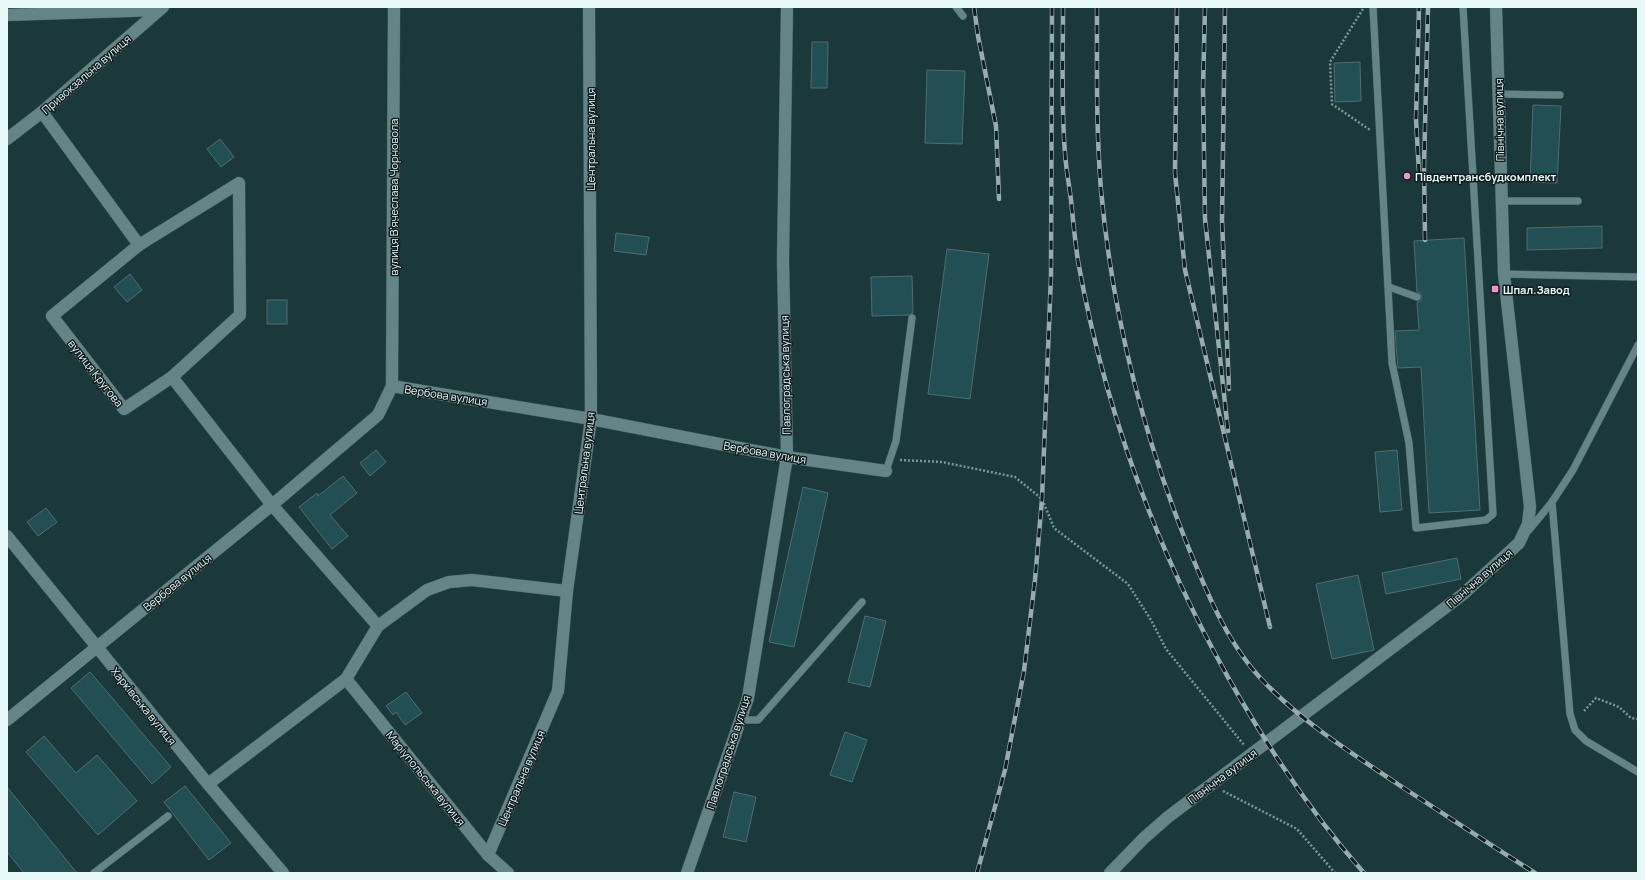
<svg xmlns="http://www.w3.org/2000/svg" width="1645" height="880" viewBox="0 0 1645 880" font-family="Manrope,sans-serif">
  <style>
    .building { fill: #214f53; stroke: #4f6d70 }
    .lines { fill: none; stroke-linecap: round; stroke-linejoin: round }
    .lane-casing { stroke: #3e585a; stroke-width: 8 }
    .street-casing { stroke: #3e585a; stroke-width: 13 }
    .secondary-casing { stroke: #3e585a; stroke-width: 13 }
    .path { stroke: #7e9698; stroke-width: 2.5; stroke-dasharray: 2 2; stroke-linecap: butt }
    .lane { stroke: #658487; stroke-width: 7 }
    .street { stroke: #658487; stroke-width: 12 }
    .secondary { stroke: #658487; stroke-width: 12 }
    .rail-casing { stroke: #97acae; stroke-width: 4.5 }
    .rail { stroke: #111d1e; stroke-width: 3; stroke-dasharray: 9; stroke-linecap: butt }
    .poi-dot { fill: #f790cd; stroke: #111d1e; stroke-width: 1.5 }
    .labels { text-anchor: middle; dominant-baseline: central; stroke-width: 3; stroke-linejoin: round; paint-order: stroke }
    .street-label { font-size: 11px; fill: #e8f9fa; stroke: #111d1e }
    .poi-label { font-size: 11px; font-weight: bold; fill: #e8f9fa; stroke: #111d1e; text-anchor: start }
  </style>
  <rect width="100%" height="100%" fill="#1b383b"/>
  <!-- building -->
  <g class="building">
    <path d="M812,42H828L827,88H811Z"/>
    <path d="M1360,62L1361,101L1335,102L1334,63Z"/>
    <path d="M927,70L965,71L962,144L925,143Z"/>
    <path d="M1533,105L1561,106L1557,183L1530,182Z"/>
    <path d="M220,139L234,157L221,167L207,149Z"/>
    <path d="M1602,226V248L1527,250V228Z"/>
    <path d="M616,233L649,237L646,255L614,251Z"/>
    <path d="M1464,238L1480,510L1429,513L1421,367L1398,368L1395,331L1419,330L1417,302L1420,301L1422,296L1421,294L1417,292L1414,241Z"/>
    <path d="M947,249L989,254L970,399L928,394Z"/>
    <path d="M130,274L142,290L127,302L114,287Z"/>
    <path d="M912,276L913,313L908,315L872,316L871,277Z"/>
    <rect x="267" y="300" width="20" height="24"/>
    <path d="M376,450L386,462L370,476L360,463Z"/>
    <path d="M1397,450L1402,510L1380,512L1375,452Z"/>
    <path d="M343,476L357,493L330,515L348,536L332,549L299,507L317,493L318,496Z"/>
    <path d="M803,487L828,493L794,647L769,642Z"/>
    <path d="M46,508L57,522L38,536L27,522Z"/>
    <path d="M1457,558L1461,579L1386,594L1382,573Z"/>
    <path d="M1358,575L1374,650L1332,659L1316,584Z"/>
    <path d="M865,616L886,621L870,687L848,682Z"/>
    <path d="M90,672L171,767L152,784L71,688Z"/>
    <path d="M406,692L422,713L405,725L396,712L393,715L386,706Z"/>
    <path d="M845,732L867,740L852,782L830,775Z"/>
    <path d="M44,736L76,773L97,755L137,801L98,835L26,752Z"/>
    <path d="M185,786L231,843L209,860L164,802Z"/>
    <path d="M7,787L77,873H24L7,852Z"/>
    <path d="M734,792L756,797L746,842L723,837Z"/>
  </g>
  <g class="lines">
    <!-- lane casing -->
    <g class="lane-casing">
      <g id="lane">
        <path d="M956,7L963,16"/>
        <path d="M1373,7L1392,363L1409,443L1416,528L1486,520L1493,514L1463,7"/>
        <path d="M1499,94L1560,95"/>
        <path d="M1501,201H1578"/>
        <path d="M1504,274L1638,277"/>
        <path d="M1389,287L1417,297"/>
        <path d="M886,471L896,441L912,318"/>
        <path d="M1552,502L1570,714L1575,730L1586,741L1638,772"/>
        <path d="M1529,530L1552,502L1573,470L1638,345"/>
        <path d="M740,720H758L862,602"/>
        <path d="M94,873L168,816"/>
      </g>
    </g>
    <!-- street casing -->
    <g class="street-casing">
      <g id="street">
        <path d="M7,15L159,10"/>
        <path d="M42,112L139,245"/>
        <path d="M7,139L42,112L163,7"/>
        <path d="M239,183L240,315L172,377L124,409L52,316L139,245Z"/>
        <path d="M172,377L272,505L378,626L427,590L449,582L472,580L567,591"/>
        <path d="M392,386L394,7"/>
        <path d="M7,536L208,784L283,873"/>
        <path d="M346,679L488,855L508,873"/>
        <path d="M7,720L272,505L378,415L392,386L591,419L787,457L886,471"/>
        <path d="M208,784L346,679L378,626"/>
        <path d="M488,855L558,691L567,591L591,419L589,7"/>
        <path d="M687,873L748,698L787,457L783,260L787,7"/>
      </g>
    </g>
    <!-- secondary casing -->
    <g class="secondary-casing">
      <path id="secondary" d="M1110,873L1144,838L1168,817L1462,595L1519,543L1528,524L1530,507L1504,274L1496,7"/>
    </g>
    <!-- path -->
    <g class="path">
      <path d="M1363,9L1330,62L1332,104L1370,130"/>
      <path d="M900,460L942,462L1015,477L1042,499L1054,528L1128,584L1151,620L1166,649L1244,745"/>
      <path d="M1584,711L1596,698L1619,707L1631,718L1638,719"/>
      <path d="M1223,791L1297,829L1335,873"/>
    </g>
    <!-- lane -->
    <use href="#lane" class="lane"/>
    <!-- street -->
    <use href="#street" class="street"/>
    <!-- secondary -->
    <use href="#secondary" class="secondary"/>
    <!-- rail casing -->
    <g class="rail-casing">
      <g id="rail">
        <path d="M974,7L978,36L996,126L999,199"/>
        <path d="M1063,7C1063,55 1061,105 1065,153C1066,169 1069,184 1071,200C1073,220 1075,241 1078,261C1106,417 1161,563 1241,700C1277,761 1317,820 1364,873"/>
        <path d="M1097,7C1097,68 1096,129 1101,190C1112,311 1142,431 1187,544C1207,593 1228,646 1266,684C1305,724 1353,754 1399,785C1444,814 1489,844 1535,873"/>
        <path d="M1177,7L1175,173L1185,270L1270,627"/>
        <path d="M1205,7L1203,88L1205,219L1228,431"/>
        <path d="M1225,7L1222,220L1229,389"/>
        <path d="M1419,173L1416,119L1419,7"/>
        <path d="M1425,240L1424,166L1428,7"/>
        <path d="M977,873L1005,770L1024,671L1035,580L1042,499L1051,276L1052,7"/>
      </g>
    </g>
    <!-- rail -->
    <use href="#rail" class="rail"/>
  </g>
  <!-- markers -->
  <g class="poi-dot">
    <circle cx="1407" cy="176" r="4"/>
    <rect x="1491" y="285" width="8" height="8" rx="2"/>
  </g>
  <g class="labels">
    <!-- street labels -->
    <g class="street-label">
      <text transform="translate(86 74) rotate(-41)">Привокзальна вулиця</text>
      <text transform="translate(1499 120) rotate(-91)">Північна вулиця</text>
      <text transform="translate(590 139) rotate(-90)">Центральна вулиця</text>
      <text transform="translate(393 197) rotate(-90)">вулиця В'ячеслава Чорновола</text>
      <text transform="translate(96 373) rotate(52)">вулиця Кругова</text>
      <text transform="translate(785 375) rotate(-91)">Павлоградська вулиця</text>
      <text transform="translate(446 395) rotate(9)">Вербова вулиця</text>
      <text transform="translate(765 452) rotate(10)">Вербова вулиця</text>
      <text transform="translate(584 463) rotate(-83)">Центральна вулиця</text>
      <text transform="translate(1479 578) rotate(-41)">Північна вулиця</text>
      <text transform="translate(177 582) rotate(-39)">Вербова вулиця</text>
      <text transform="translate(144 706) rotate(51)">Харківська вулиця</text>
      <text transform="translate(728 752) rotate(-72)">Павлоградська вулиця</text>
      <text transform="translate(1222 776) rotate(-37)">Північна вулиця</text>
      <text transform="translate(426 778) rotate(51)">Маріупольська вулиця</text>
      <text transform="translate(521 778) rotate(-67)">Центральна вулиця</text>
    </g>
    <!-- poi labels -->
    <g class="poi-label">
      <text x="1415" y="176">Південтрансбудкомплект</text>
      <text x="1503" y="289">Шпал.Завод</text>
    </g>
  </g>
  <!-- border -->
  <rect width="1645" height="880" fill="none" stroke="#e8f9fa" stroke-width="16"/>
</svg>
